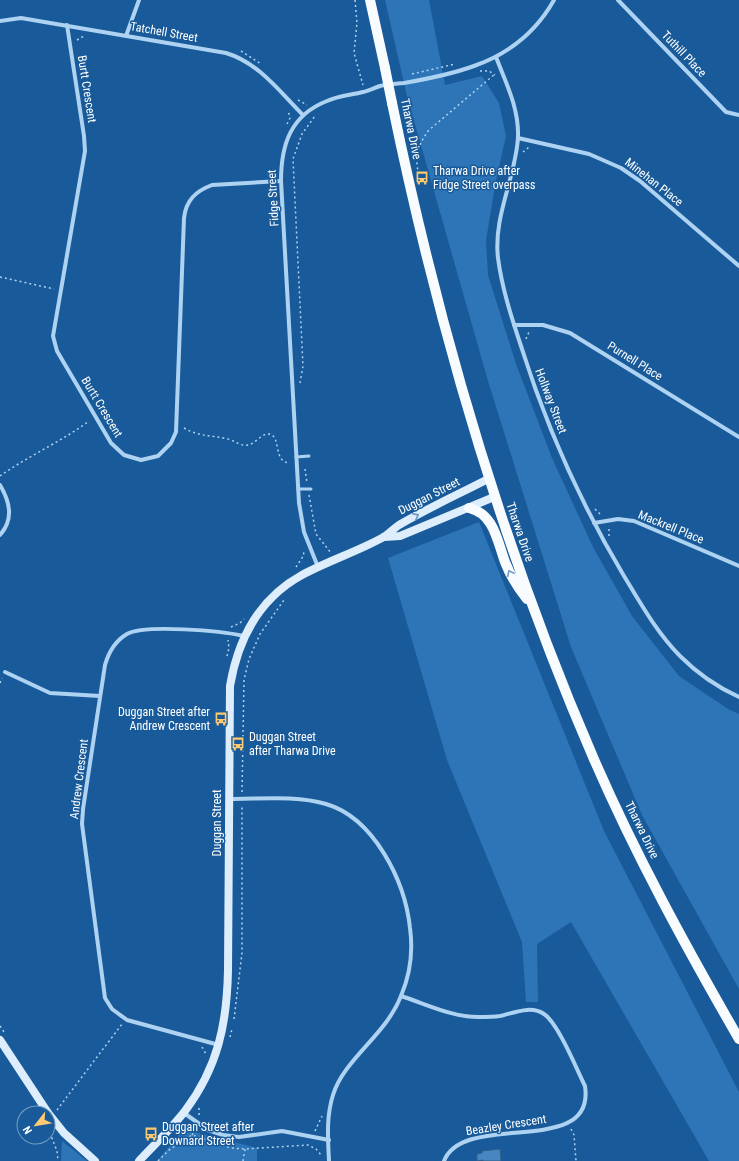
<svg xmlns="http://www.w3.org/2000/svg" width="739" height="1161" viewBox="0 0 739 1161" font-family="'Roboto Condensed',sans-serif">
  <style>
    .green { fill: #2d75b7 }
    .building { fill: #4687c2; stroke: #315e88 }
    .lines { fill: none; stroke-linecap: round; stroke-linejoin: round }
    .path { stroke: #aed2f1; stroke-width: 1.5; stroke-dasharray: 2 3; stroke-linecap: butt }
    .lane { stroke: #aed2f1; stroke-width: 3 }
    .street { stroke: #aed2f1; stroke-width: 4 }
    .secondary { stroke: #ddedfc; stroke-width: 8 }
    .primary { stroke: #f9fcff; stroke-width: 10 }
    .primary-bridge { stroke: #f9fcff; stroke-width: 10 }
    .oneway { stroke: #6795c1 }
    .oneway2 { stroke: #739bc2 }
    .labels { text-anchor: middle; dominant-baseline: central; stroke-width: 3; stroke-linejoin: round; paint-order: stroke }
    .street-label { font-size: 12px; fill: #fff; stroke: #195b9a }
    .poi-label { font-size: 12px; fill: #fff; stroke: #195b9a; text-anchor: start }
  </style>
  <rect width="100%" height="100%" fill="#195b9a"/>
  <!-- green -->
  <g class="green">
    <path d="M385,0H429L445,85L482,76L499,103L506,136L495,185L486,241L488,275L516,364L552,458L593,547L632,616L679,676L728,709L739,714V989L642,815L571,647L488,381L407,96Z"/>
    <path d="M479,522L604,831L739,1092V1161H709L571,922L537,944L538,1002H526L522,942L447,760L388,558Z"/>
    <path d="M184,1129L257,1148V1161H157Z"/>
    <path d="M62,1141L87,1161H61Z"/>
  </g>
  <!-- building -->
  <path class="building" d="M500,1149L501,1161H483V1160L477,1161V1154L482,1153V1151Z"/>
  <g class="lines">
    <!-- path -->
    <g class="path">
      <path d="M355,0L357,23L354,53L363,85"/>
      <path d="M137,24L143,32"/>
      <path d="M77,40L84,36"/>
      <path d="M241,51L261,64"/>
      <path d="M480,71H489L495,75"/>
      <path d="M412,74L455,64"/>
      <path d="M298,100L307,105"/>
      <path d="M287,124L290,118L288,110"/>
      <path d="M523,152L529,147"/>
      <path d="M268,175L274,169"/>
      <path d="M421,184C415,161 414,150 429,130L495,74"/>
      <path d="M0,277L54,289"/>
      <path d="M526,339L529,332"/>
      <path d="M300,383L303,366L293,159L302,134L315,116"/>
      <path d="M184,428C200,437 211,435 228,439C234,440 241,447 248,445C255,444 262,433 269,434C282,436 272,462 290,463"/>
      <path d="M305,469L307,483"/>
      <path d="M0,476C28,456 61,442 89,421"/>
      <path d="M309,495L316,534L331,553"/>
      <path d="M595,509L601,515"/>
      <path d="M609,536V528"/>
      <path d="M296,567L304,555L303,550"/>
      <path d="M231,627L240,623L244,619"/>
      <path d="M227,656L229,648L228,640"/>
      <path d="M0,683L2,678"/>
      <path d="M242,792L244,680L249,659L260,634L284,600"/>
      <path d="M234,1019L242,953V805"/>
      <path d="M0,1026L4,1032"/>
      <path d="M230,1037L232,1029"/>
      <path d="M202,1047L206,1054"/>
      <path d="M199,1108V1115"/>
      <path d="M57,1110L122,1024"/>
      <path d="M48,1128L57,1151L58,1161"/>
      <path d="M571,1129L574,1135L576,1161"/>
      <path d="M315,1131L322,1116"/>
      <path d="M192,1135L195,1130"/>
      <path d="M158,1161L169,1150L192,1135L231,1148L245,1149L308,1145L316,1149L322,1156"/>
      <path d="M243,1161L245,1149"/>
    </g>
    <!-- lane -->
    <g class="lane">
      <path d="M296,457L309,456"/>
      <path d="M298,489H311"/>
    </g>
    <!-- street -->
    <g class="street">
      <path d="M618,0L726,112L739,115"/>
      <path d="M0,21L21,18L226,53C259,63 279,91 303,115"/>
      <path d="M67,25L84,136L85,151L53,336L57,351L111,443L124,455L141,460L158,456L171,443L176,432L184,218C186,200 196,191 212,185L281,181"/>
      <path d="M126,36L139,0"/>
      <path d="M496,57C506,83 519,108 518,137C516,177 493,216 498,258C502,289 512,319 522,349C547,428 581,504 624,576C641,604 657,633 680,656C697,673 717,687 739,697"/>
      <path d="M518,138L589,154L621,168L640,181L739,266"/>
      <path d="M514,325H543L570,333L739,437"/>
      <path d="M0,485C10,502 14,519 0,535"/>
      <path d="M594,523L618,519L634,521L739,566"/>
      <path d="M318,567L304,532L299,503L281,181C281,144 291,115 327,101C338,96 351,95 363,92C368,91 374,88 380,86C387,84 396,84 404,83C427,79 452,74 474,66C508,54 536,32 554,0"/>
      <path d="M5,672L50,693L100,696"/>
      <path d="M229,799C261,799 296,795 326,804C374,818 405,881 410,928C413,950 410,975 401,996C386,1035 344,1059 333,1095C326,1117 328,1139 329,1161"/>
      <path d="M401,996C426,1004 452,1017 478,1017C485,1017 493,1017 500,1016C514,1013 531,1005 544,1014C558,1023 577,1070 585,1086C596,1159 464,1110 444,1161"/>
      <path d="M219,1045L127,1020L112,1009L105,998L82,824L83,809L105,665C109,651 115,641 127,634C145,624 222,631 244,636"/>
      <path d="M184,1113L208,1130L223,1135L239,1137L282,1131L329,1140"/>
    </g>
    <!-- secondary -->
    <g class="secondary">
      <path d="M384,537L400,536L494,497"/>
      <path d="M0,1040L48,1113"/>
      <path d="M48,1113L64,1133L95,1161"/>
      <path d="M139,1161C154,1145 171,1129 185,1111C218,1067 227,1024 228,970L230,686C238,639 258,599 302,575C328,561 356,552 382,538C388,535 393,529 399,525C428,508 459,494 488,479"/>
    </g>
    <!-- primary -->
    <g class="primary">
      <path d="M370,0L385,68"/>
      <path d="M392,103C438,326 502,547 593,757C635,854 686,947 739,1039"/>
      <path d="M469,508C494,514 497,540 505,562C510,575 518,588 527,599"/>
    </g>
    <!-- primary-bridge -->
    <path class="primary-bridge" d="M385,68L392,103"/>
  </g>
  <!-- one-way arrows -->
  <defs><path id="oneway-chevron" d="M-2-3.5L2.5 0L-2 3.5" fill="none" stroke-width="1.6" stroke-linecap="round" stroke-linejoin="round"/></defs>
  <use class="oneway" href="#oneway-chevron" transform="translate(416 516) rotate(-27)"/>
  <use class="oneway2" href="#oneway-chevron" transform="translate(510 573) rotate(-117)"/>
  <!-- icons -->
  <defs>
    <g id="bus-bare" transform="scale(1.08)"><path d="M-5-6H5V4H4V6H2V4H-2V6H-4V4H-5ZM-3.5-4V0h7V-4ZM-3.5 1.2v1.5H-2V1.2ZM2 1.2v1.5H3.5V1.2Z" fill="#ffca6f" stroke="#195b9a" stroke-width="2.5" paint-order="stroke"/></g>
  </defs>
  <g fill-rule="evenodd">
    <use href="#bus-bare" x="422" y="178"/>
    <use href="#bus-bare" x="221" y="719"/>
    <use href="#bus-bare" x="238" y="744"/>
    <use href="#bus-bare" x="151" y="1134"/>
  </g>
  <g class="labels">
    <!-- street labels -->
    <g class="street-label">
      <text transform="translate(164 32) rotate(10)">Tatchell Street</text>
      <text transform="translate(684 54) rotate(46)">Tuthill Place</text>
      <text transform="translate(87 89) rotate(81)">Burtt Crescent</text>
      <text transform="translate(411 129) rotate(78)">Tharwa Drive</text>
      <text transform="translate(654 182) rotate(38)">Minehan Place</text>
      <text transform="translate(273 198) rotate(-93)">Fidge Street</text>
      <text transform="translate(635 361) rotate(32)">Purnell Place</text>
      <text transform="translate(551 401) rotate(69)">Hollway Street</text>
      <text transform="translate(102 407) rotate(59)">Burtt Crescent</text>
      <text transform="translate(429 496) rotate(-27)">Duggan Street</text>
      <text transform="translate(671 527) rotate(22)">Mackrell Place</text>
      <text transform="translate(520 532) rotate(71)">Tharwa Drive</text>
      <text transform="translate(79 779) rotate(-83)">Andrew Crescent</text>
      <text transform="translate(217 823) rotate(-90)">Duggan Street</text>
      <text transform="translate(642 830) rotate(64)">Tharwa Drive</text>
      <text transform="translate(506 1125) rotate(-9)">Beazley Crescent</text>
    </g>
    <!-- poi labels -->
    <g class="poi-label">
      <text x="433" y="171">Tharwa Drive after<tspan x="433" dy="14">Fidge Street overpass</tspan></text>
      <text x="210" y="712" text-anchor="end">Duggan Street after<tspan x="210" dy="14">Andrew Crescent</tspan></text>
      <text x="249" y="737">Duggan Street<tspan x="249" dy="14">after Tharwa Drive</tspan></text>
      <text x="162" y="1127">Duggan Street after<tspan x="162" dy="14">Downard Street</tspan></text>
    </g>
  </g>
  <!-- north arrow -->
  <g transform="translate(36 1125) rotate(239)"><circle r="19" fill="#195b9a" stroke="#759dc2"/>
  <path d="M0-3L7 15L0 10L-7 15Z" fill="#ffca6f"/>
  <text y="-6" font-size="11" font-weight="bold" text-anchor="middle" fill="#ffffff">N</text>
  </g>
</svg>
